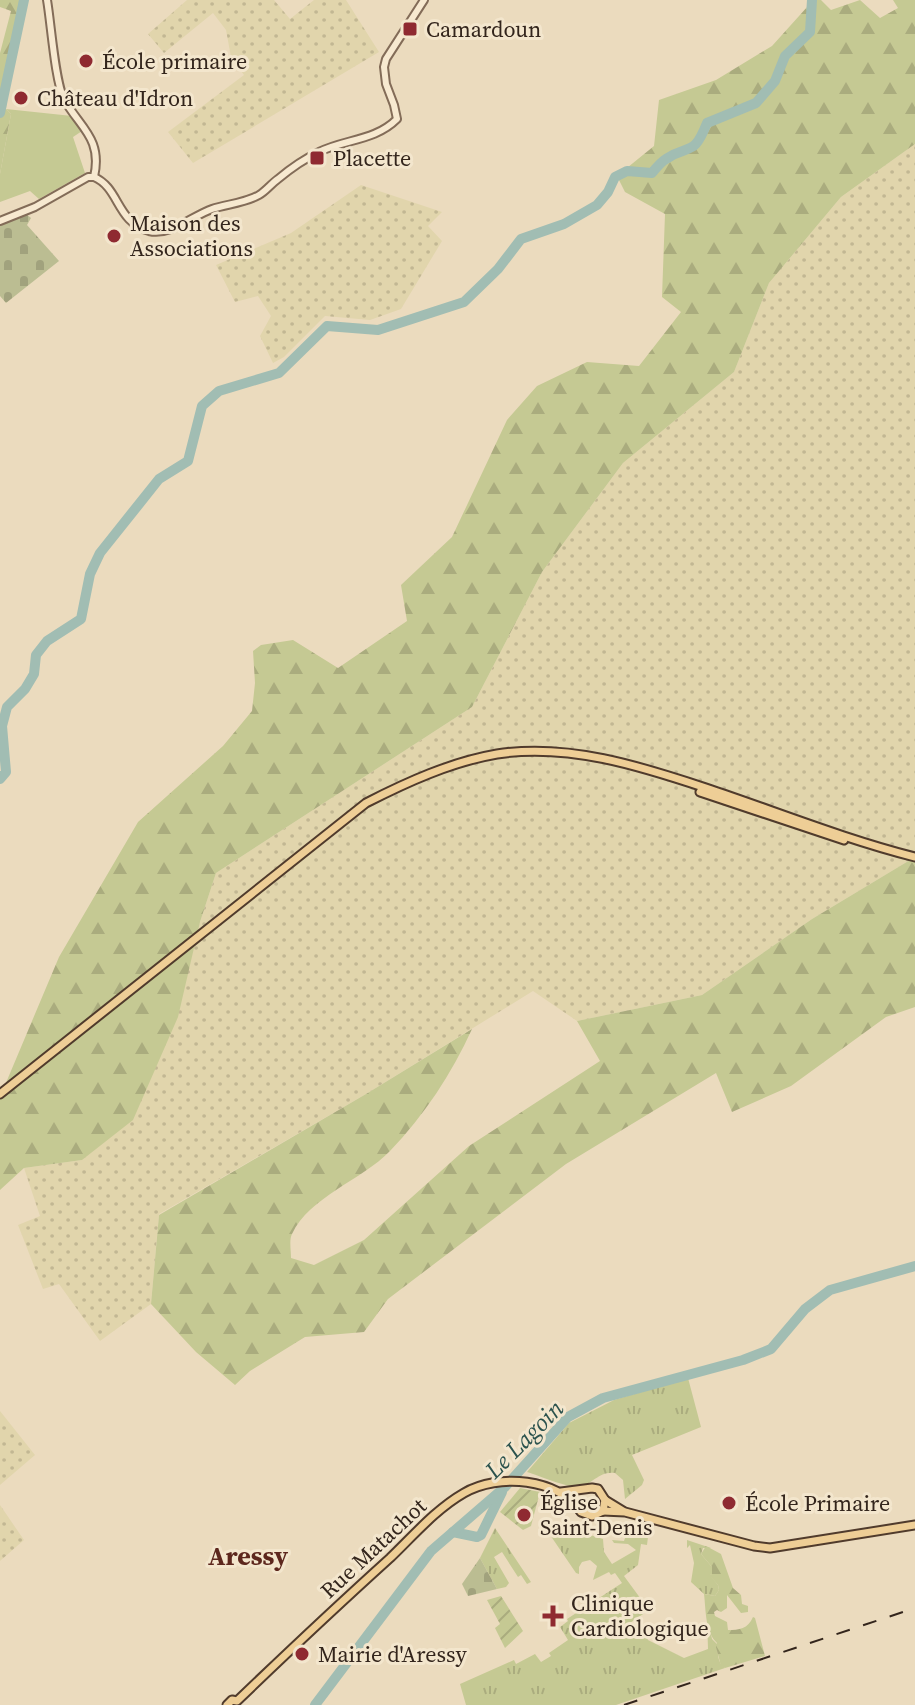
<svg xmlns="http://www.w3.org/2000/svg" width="915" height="1705" viewBox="0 0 915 1705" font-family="'Source Serif 4',serif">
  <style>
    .farmland { fill: url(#farmland-dots) }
    .grass { fill: url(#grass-tufts) }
    .forest { fill: url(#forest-firs) }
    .cemetery { fill: url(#cemetery-stones) }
    .park { fill: #c5c993 }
    .garden { fill: url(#garden-furrows) }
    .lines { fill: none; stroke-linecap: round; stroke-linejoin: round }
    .river { stroke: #a1bdb3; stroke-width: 10 }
    .minor-casing { stroke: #836c58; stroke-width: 10 }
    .major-casing { stroke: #503b2c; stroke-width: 11 }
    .minor { stroke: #f7e9d0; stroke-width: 6 }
    .major { stroke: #eece96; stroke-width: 7 }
    .rail { stroke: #33251c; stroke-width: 2; stroke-dasharray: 14 14; stroke-linecap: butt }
    .poi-dot { fill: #8f2a31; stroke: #f3e6cd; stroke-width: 3 }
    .labels { text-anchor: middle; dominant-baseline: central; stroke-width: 6; stroke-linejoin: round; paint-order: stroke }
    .poi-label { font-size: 22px; fill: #33251c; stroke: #f3e6cd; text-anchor: start }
    .street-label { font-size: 22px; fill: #33251c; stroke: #f3e6cd }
    .water-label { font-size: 24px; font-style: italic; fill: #2b524d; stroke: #f3e6cd }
    .quarter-label { font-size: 26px; font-weight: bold; fill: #5d271d; stroke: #f3e6cd }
  </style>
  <defs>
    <pattern id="farmland-dots" width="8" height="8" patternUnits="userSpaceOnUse" patternTransform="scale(2)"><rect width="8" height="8" fill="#e1d5ac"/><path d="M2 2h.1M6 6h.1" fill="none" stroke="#c2b793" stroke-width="1.8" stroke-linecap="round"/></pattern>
    <pattern id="grass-tufts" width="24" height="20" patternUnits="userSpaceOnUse" patternTransform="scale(2)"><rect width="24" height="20" fill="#c5c993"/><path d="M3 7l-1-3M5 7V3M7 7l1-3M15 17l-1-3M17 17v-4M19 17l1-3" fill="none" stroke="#aaac7e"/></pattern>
    <pattern id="forest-firs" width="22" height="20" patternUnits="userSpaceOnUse" patternTransform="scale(2)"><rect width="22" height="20" fill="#c5c993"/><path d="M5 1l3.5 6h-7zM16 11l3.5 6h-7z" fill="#aaac7e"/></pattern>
    <pattern id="cemetery-stones" width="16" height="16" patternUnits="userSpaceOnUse" patternTransform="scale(2)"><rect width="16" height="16" fill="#bbbd92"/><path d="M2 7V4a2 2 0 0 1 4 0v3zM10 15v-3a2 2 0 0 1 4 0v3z" fill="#a1a27d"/></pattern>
    <pattern id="garden-furrows" width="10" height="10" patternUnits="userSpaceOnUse" patternTransform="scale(2)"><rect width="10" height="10" fill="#c5c993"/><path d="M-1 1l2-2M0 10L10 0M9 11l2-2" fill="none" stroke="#aaac7e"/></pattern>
  </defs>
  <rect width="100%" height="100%" fill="#ebdbbe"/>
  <!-- farmland -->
  <g class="farmland">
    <path d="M187,0H274L290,19L314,0H346L379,52L193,163L168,132L244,75L231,57L226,30L213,13L164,53L148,34Z"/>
    <path d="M915,144V857L812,919L702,995L577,1021L533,991L366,1094L159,1214L151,1304L100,1341L59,1284L43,1289L18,1225L40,1216L24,1168L82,1160L200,922L216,873L472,707L542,572L623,463L734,372L769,283L841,197Z"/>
    <path d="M361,185L442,212L428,226L442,241L401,309L370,320L325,316L284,357L273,363L260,336L271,316L258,296L235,302L216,265L291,233Z"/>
    <path d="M0,1411L35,1455L0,1485Z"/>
    <path d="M0,1505L24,1540L0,1561Z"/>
  </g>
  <!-- grass -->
  <g class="grass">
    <path d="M688,1378L701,1427L632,1455L644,1480L642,1485L625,1499L623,1480L615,1473C599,1471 593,1484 579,1487C568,1488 540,1476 527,1472L569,1423L614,1400Z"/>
    <path d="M557,1527H565L603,1539L604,1552L612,1564L636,1550L628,1544L614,1543L612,1540L624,1541L625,1538L612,1535V1533H635V1529H649L647,1545L641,1544L638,1565L624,1576L649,1610L624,1627L631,1637L643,1631L648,1640L684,1658L708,1649L707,1617L712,1639L717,1644C718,1652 717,1663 725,1668L616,1705H466L460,1684L514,1660L516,1664L535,1654L541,1662L551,1656L549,1653L568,1640L560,1627L568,1621L567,1619L622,1583L615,1573L611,1575L609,1572L593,1580L597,1566L590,1560L582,1562L579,1567V1574L576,1573L546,1529Z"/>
    <path d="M495,1528L531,1582L527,1584L521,1575L518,1577L502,1552L494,1557L509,1583L506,1587L497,1589L480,1558Z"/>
    <path d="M687,1540L711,1548H703L701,1554L712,1567V1574L710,1575L718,1585L719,1590L715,1596L704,1594L691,1582L694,1563L690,1545L687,1548Z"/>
  </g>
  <!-- forest -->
  <g class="forest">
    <path d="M0,0H27L24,4L10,68L6,109L11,114L0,174V53L11,11L0,7Z"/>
    <path d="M807,0H821L831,10L860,0L880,18L898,8L893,0H915V144L841,197L769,283L734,372L623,463L542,572L472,707L216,873L200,922L178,1017L133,1120L82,1160L24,1168L0,1190V1097L59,957L138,822L223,746L252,711L255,683L253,651L261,645L293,640L338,668L407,621L401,585L452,537L507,420L537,386L587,362L639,366L681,312L662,297L665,214L625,192L617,176L654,146L659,100L716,80L772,46L808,6Z"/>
    <path d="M915,857V1007L886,1017L791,1086L732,1112L716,1073L566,1164L388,1299L364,1332L305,1337L250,1371L235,1385L196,1352L151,1304L159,1215L366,1094L472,1029C452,1073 424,1116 390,1151C362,1180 309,1197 292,1234C289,1240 291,1250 291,1258L314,1265L364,1240L469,1146L600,1061L577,1021L702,995L812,919Z"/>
    <path d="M706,1546L721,1554L733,1588L741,1595L742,1604L748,1606V1612L741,1613L727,1595V1608L721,1612L717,1610L714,1612L715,1616L727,1622L728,1630C739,1630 748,1629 753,1617L755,1618L765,1656L725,1668L721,1666L716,1647L717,1643C705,1632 706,1611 704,1594L715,1596L719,1590L718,1585L709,1575L712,1574V1567L701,1554Z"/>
  </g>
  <!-- cemetery -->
  <g class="cemetery">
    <path d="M26,214L31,218L27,225L59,261L6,303L0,296V226Z"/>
    <path d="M480,1558L497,1589L468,1596L462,1584Z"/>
  </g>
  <!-- park -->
  <path class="park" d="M6,109L72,116L82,131L73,137L85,173L39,199L30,191L0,202V174L11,114Z"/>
  <!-- garden -->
  <g class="garden">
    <path d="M520,1488L540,1492L531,1526L523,1530L500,1512Z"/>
    <path d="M501,1596L523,1631L505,1648L495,1628L500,1624L487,1600Z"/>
  </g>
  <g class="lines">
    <!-- river -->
    <g class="river">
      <path d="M0,113L24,0"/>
      <path d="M0,779L6,772L2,726L7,707L25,689L34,674L36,655L47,641L81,619L90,574L100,553L159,479L188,461L202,406L219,391L279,373L327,326L378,330L464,302L498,269L521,239L564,224L597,205L608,192L615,177L627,171L652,173C656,168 661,162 666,159C690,143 693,158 707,123L756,103L775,81L785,56L810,32L812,0"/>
      <path d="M453,1532L477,1537L481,1535L502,1492"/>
      <path d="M315,1705L431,1551L505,1487L568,1417L603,1398L743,1360L771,1349L805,1309L830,1290L915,1266"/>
    </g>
    <!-- minor casing -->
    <g class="minor-casing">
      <g id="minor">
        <path d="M47,0C51,23 55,82 64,99C79,127 103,138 94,177"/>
        <path d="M94,177C120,188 116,222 149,231C171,236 192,216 212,209C227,204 245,203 259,195C266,191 271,184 278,179C290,169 304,159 319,152C345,139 375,141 397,119L394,105L386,84L384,67L386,59L424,0"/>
        <path d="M0,221L35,207L88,177H94"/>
      </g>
    </g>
    <!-- major casing -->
    <g class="major-casing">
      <g id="major">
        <path d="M700,792L844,840"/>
        <path d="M0,1094L366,803C407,782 451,762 497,754C568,743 640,766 706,788C775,811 844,839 915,857"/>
        <path d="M561,1492L592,1488L598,1489L605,1500L623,1511"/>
        <path d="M603,1511L625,1512L754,1546L770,1548L915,1525"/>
        <path d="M227,1705L232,1700L237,1701C287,1653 338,1605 390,1558C413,1536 436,1509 464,1493C498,1473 559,1478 581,1512L592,1516L603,1511L605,1500"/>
      </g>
    </g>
    <!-- minor -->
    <use href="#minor" class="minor"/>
    <!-- major -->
    <use href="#major" class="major"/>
    <!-- rail -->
    <path class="rail" d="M624,1705L915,1608"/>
  </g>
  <!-- markers -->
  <g class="poi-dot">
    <rect x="402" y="21" width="16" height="16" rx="4"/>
    <circle cx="86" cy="61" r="8"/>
    <circle cx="21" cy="98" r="8"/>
    <rect x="309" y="150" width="16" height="16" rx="4"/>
    <circle cx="114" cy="236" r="8"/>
    <circle cx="729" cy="1503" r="8"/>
    <circle cx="524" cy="1515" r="8"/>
    <path d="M549 1604h8v8h8v8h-8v8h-8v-8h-8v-8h8z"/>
    <circle cx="302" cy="1654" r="8"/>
  </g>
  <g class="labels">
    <!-- poi labels -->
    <g class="poi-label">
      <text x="426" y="29">Camardoun</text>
      <text x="102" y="61">École primaire</text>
      <text x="37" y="98">Château d'Idron</text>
      <text x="333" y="158">Placette</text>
      <text x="130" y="223">Maison des<tspan x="130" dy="25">Associations</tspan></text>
      <text x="540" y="1502">Église<tspan x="540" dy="25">Saint-Denis</tspan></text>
      <text x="745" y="1503">École Primaire</text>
      <text x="571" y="1603">Clinique<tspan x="571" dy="25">Cardiologique</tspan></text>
      <text x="318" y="1654">Mairie d'Aressy</text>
    </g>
    <!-- street labels -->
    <g class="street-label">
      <text transform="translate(373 1548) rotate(-43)">Rue Matachot</text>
    </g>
    <!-- water labels -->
    <g class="water-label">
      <text transform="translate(524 1439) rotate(-45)">Le Lagoin</text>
    </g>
    <!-- quarter labels -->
    <g class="quarter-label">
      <text x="248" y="1556">Aressy</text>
    </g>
  </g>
</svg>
